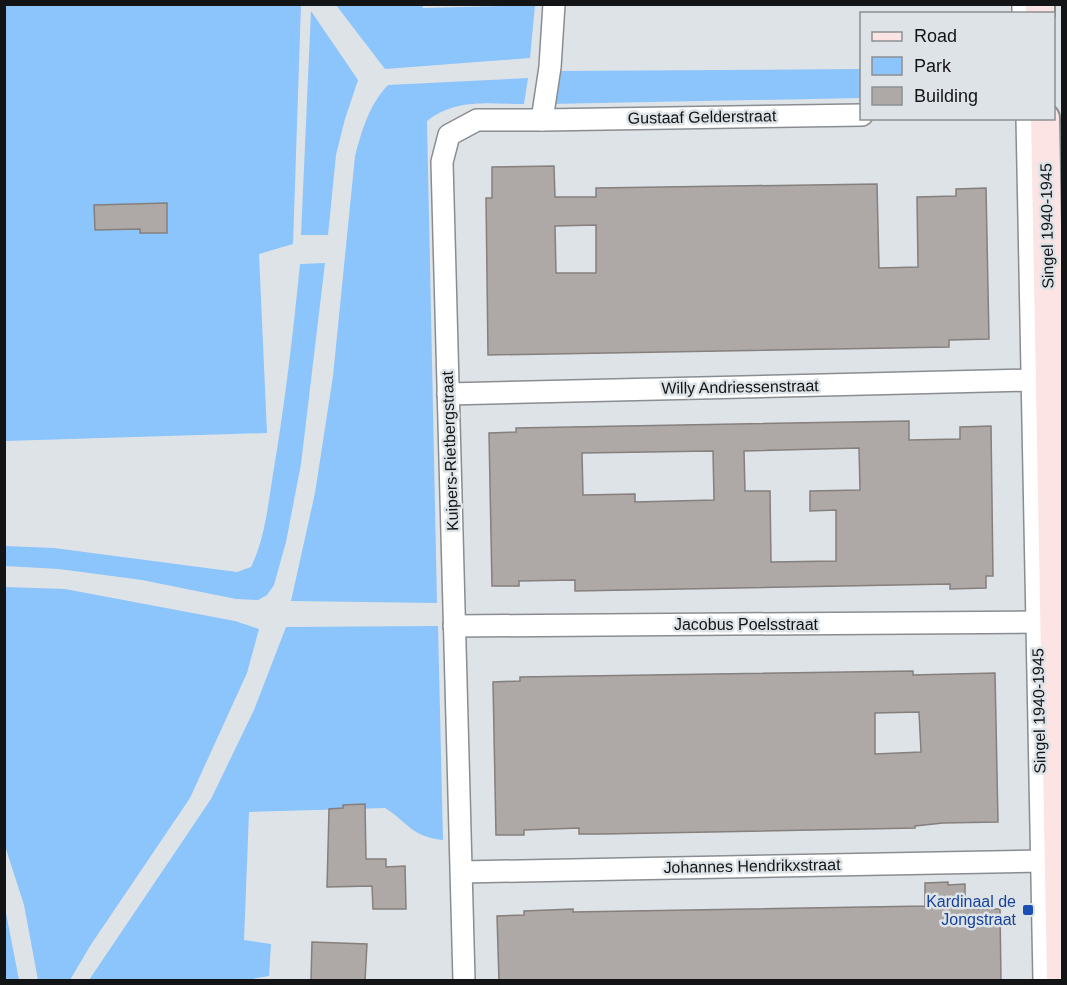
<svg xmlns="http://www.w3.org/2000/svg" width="1067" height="985" viewBox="0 0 1067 985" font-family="Arial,sans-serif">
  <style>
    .green { fill: #8cc4fc }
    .building { fill: #aea8a6; stroke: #857f7e; stroke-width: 1.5; fill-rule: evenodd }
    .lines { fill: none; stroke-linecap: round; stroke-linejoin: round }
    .minor-casing { stroke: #898d91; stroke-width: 24 }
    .secondary-casing { stroke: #898d91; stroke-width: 32 }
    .minor { stroke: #fff; stroke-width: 21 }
    .secondary { stroke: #fce4e4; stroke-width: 28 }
    .transit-dot { fill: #1a4fb4; stroke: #dee3e7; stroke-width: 2 }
    .labels { text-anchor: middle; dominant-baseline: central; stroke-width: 5; stroke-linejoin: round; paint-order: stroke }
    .street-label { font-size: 16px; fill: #131416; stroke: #dee3e7 }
    .transit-label { font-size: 16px; fill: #164399; stroke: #dee3e7; text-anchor: end }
  </style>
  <rect width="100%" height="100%" fill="#dee3e7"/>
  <!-- green -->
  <g class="green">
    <path d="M422,4L423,8L535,5L530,58L385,69L336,5Z"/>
    <path d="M4,5H301L293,244L259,254L267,433L5,441Z"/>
    <path d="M311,11L358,80L345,119L336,155L328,235H301Z"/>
    <path d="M861,69V98L549,104L557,71Z"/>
    <path d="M528,78L524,104C489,104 456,98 427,121L437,603L291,601L315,493L333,376L355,156C362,130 369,105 388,85Z"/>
    <path d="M325,263L301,464L286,542L274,585L267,595L258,600L236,599L142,580L59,569L5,566V546L54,548L237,572L251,567C265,538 268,505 273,474C285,404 293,334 300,264Z"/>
    <path d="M5,587L65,589L235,621L259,629L247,673L190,798L90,946L70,980H38L24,905L5,846Z"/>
    <path d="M438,626L443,840C410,836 410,824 385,808L249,812L244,940L271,944L269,976L246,980H89L211,799L254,710L286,627Z"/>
    <path d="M4,909L6,913L19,980H5Z"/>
  </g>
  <!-- building -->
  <g class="building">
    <path d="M554,166L555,197H596V188L877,184L879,268L918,267L917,197L956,196V189L986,188L989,339L949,340V347L488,355L486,198H492V167ZM596,225V273H556L555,226Z"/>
    <path d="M167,203V233H140V229L95,230L94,205Z"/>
    <path d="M909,421V440L960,439V427L991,426L993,576H986V588L950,589V584L575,591V580L519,581V586H492L489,433L516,432V428ZM859,448L860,490L810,491V511L836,510V561L771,562L770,491H745L744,451ZM713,451L714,500L635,502V494L583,495L582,453Z"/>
    <path d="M913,671V675L995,673L998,822L943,823L915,826V828L603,834H579V828L524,830V835H496L493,682L520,681V677ZM919,712L921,752L875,754V713Z"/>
    <path d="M365,804L366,859H386V867L405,866L406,909H373L372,886L327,887L329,809L343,808V805Z"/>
    <path d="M948,882V885L965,884V909H1000L1001,981H499L497,916L524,915V911L573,909V912L925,906V883Z"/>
    <path d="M312,942L367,944L365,981H311Z"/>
  </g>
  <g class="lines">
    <!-- minor casing -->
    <g class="minor-casing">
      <g id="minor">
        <path d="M1023,4V14"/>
        <path d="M1027,118L1044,980"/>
        <path d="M542,120L862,115"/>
        <path d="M448,394L1032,380"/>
        <path d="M454,626L1037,622"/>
        <path d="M462,872L1042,861"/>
        <path d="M464,980L442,162L449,135L477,120H542L550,67L554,4"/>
      </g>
    </g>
    <!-- secondary casing -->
    <g class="secondary-casing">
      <g id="secondary">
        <path d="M1040,4V14"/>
        <path d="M1045,118L1061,980"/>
      </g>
    </g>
    <!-- minor -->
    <use href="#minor" class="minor"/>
    <!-- secondary -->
    <use href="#secondary" class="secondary"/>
  </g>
  <!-- markers -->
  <rect class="transit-dot" x="1022" y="904" width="12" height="12" rx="3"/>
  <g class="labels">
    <!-- street labels -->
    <g class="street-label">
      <text transform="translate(702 117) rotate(-1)">Gustaaf Gelderstraat</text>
      <text transform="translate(1047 226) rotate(-91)">Singel 1940-1945</text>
      <text transform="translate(740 387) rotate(-1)">Willy Andriessenstraat</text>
      <text transform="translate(450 451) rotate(-92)">Kuipers-Rietbergstraat</text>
      <text x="746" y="624">Jacobus Poelsstraat</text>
      <text transform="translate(1039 711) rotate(-91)">Singel 1940-1945</text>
      <text transform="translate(752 866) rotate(-1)">Johannes Hendrikxstraat</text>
    </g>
    <!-- transit labels -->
    <g class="transit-label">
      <text x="1016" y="901">Kardinaal de<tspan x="1016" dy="18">Jongstraat</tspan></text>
    </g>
  </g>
  <!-- border -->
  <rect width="1067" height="985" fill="none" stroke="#131416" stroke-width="12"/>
  <!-- legend -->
  <rect x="860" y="12" width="195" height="108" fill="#dee3e7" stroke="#8d9093" stroke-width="1.5"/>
  <rect x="872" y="32" width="30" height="9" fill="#fce4e4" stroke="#8d9093" stroke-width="1.5"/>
  <text x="914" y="42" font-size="18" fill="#131416">Road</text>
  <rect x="872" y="57" width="30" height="18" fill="#8cc4fc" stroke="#8d9093" stroke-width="1.5"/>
  <text x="914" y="72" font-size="18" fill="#131416">Park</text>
  <rect x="872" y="87" width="30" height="18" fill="#aea8a6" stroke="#8d9093" stroke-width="1.5"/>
  <text x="914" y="102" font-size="18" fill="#131416">Building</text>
</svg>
